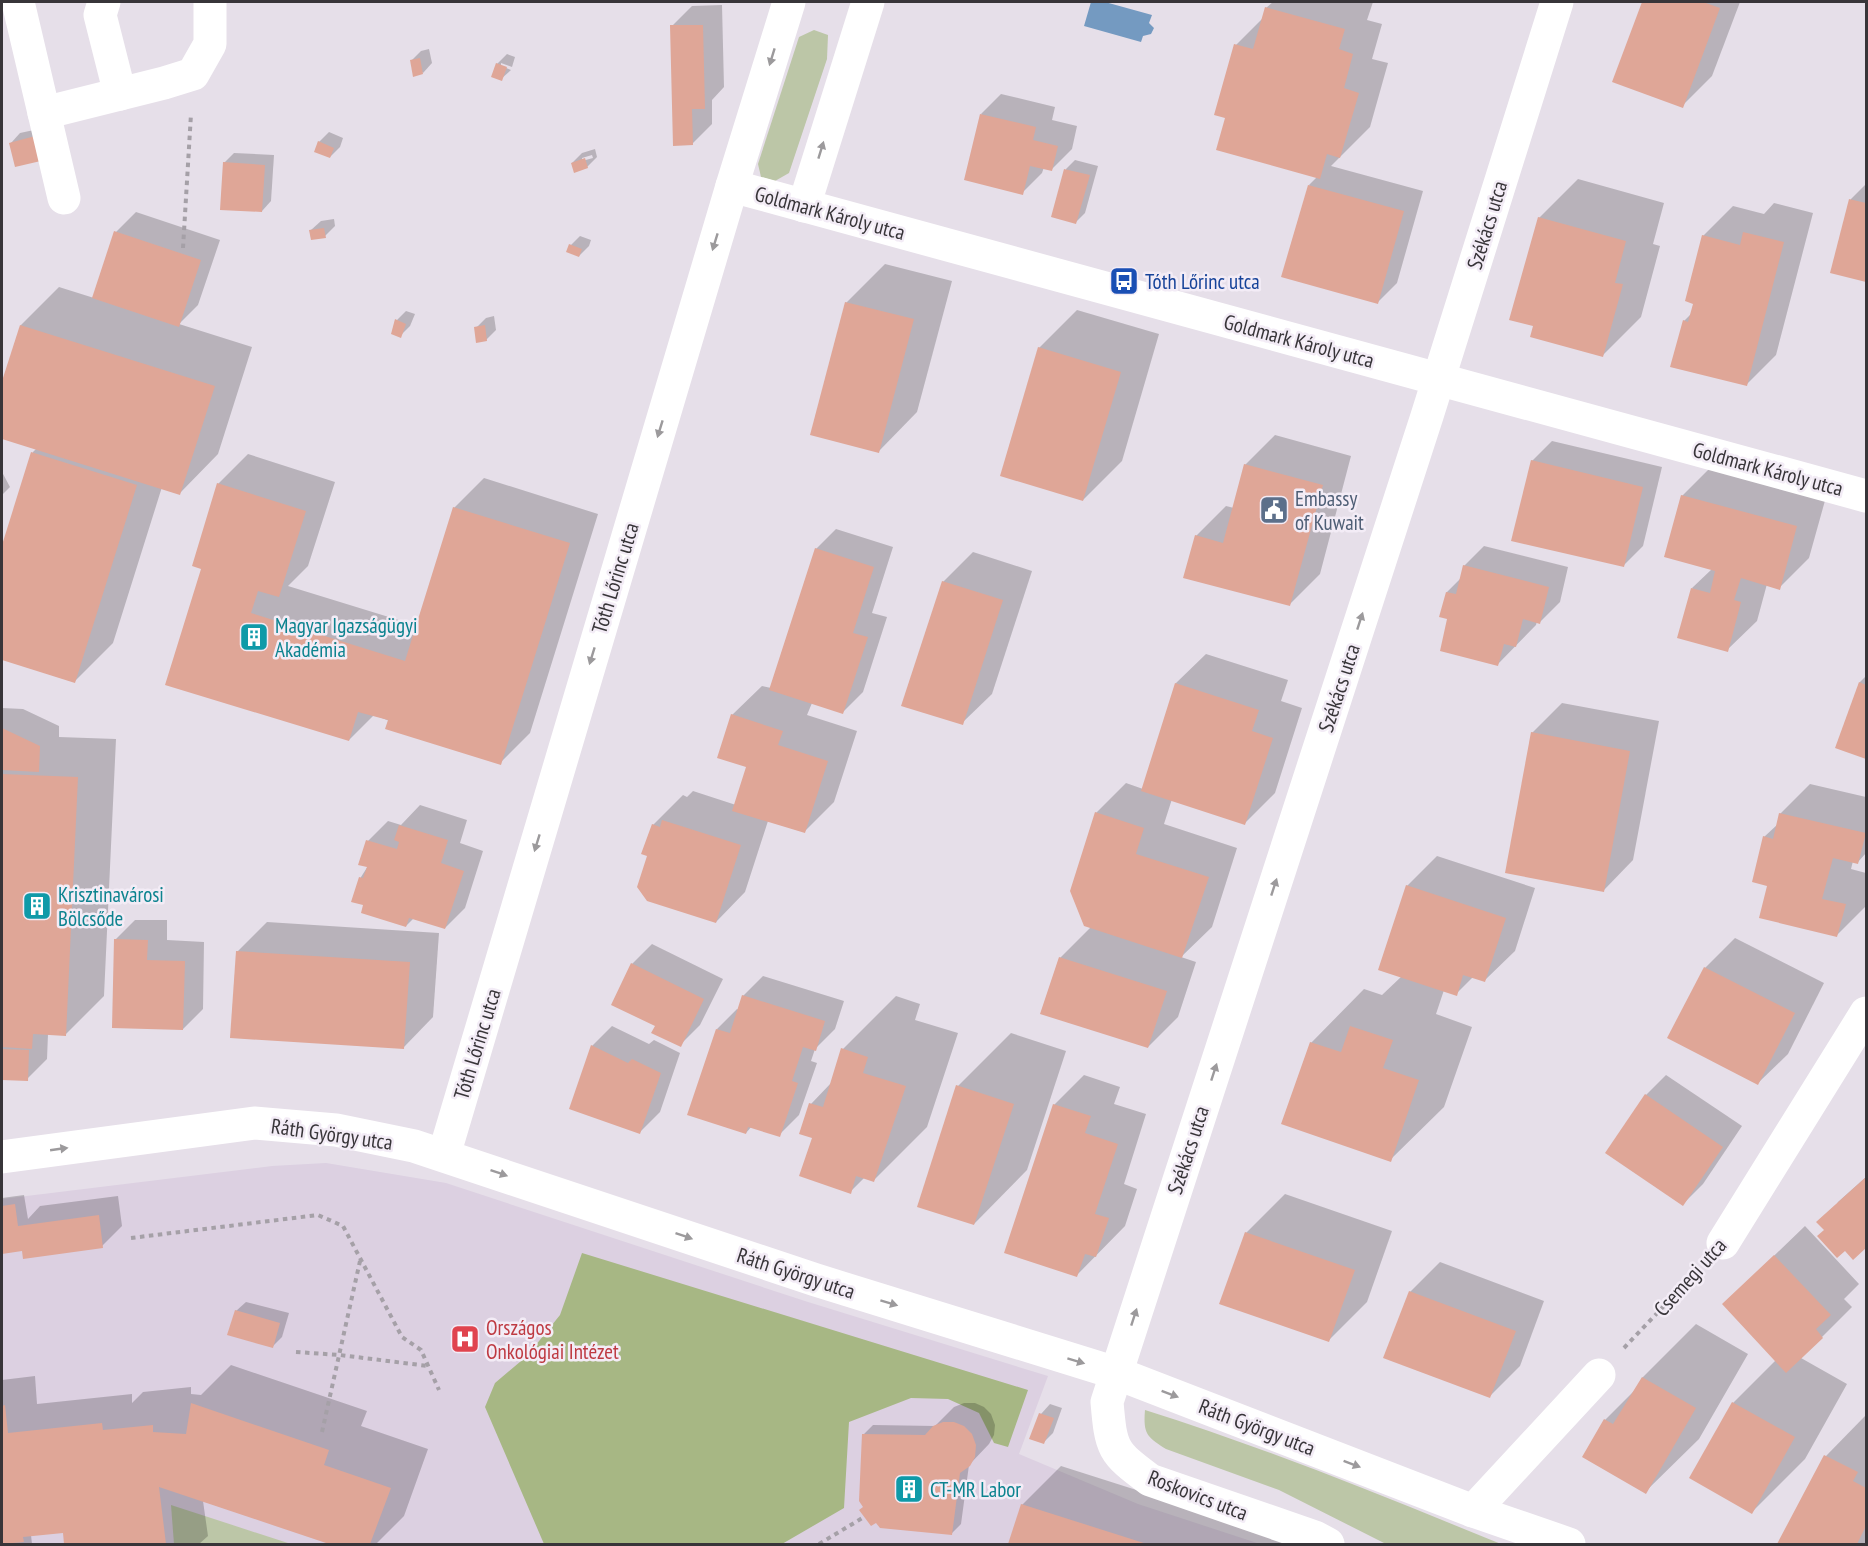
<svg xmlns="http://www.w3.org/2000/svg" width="1868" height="1546" viewBox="0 0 1868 1546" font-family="'PT Sans Narrow',sans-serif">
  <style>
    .built { fill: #dcd0e1 }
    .green { fill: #bcc6a7 }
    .forest { fill: #a7b784 }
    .water { fill: #749ac1 }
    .shadow { fill: #0003; fill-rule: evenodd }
    .building { fill: #dfa697 }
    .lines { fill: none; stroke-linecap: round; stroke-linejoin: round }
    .path { stroke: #a5a0a7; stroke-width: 4; stroke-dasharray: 4.5 4.5; stroke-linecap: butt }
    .minor { stroke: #fff; stroke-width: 33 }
    .oneway { fill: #9c9a9c }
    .labels { text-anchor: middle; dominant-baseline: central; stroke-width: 5; stroke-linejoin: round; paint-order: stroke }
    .street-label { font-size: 21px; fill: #383539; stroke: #f3ecf6 }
    .transit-label { font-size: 21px; fill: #164399; stroke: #f3ecf6; text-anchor: start }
    .service-label { font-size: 21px; fill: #4e5e75; stroke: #f3ecf6; text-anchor: start }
    .culture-label { font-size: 21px; fill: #0d838f; stroke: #f3ecf6; text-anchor: start }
    .health-label { font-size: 21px; fill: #be3a42; stroke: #f3ecf6; text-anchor: start }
  </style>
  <rect width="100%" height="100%" fill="#e6dfe9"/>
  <!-- built -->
  <path class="built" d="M326,1163L446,1183L808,1302L1048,1376L1019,1454L1138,1504L1260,1544H2V1199L272,1166Z"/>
  <!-- green -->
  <g class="green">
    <path d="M814,30L828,35L827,59L789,173L775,181L761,177L758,164L799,37Z"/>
    <path d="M1145,1410C1266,1448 1383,1496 1501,1544H1386L1279,1490L1166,1449C1147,1437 1143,1434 1145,1410Z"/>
    <path d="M171,1505L291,1544H174Z"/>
  </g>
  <!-- forest -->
  <path class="forest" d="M582,1253L1028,1390L1008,1447L994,1443L979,1413L948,1399L911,1398L849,1422L844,1508L782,1544H544L485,1407L495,1383L527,1356L560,1315Z"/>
  <!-- water -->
  <path class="water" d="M1091,2H1105L1152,15L1149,23L1154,28L1151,34L1143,36L1141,42L1084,26Z"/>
  <!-- shadow -->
  <g class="shadow">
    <path d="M1273,2H1373L1367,20L1382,24L1372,59L1388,63L1370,127L1331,166L1423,191L1397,283L1377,303L1309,185L1317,177L1227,117L1236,45L1264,17L1266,8Z"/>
    <path d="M1644,2H1740L1712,76L1682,106L1614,81Z"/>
    <path d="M722,5L724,87L712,100V124L692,144L672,26L692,6Z"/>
    <path d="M429,49L432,63L423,73L411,61L421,51Z"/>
    <path d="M507,54L515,57L512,67L501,63V66L511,70L501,79L497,64Z"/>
    <path d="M1001,94L1055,107L1052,120L1077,126L1072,149L1052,169L1044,167L1042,173L1022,193L981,114Z"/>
    <path d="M48,127L54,149L11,143L20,133Z"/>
    <path d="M329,132L343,138L340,147L330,157L319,142Z"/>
    <path d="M595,149L597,157L587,167L572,163L582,153ZM592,155L593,158L582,161V158Z"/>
    <path d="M234,153L274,155L271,201L262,211L224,163Z"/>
    <path d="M1075,160L1098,166L1085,213L1076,222L1066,169Z"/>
    <path d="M1578,179L1664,203L1653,244L1660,246L1641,317L1602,356L1535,325L1539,218Z"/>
    <path d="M1866,184V281L1832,272L1851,199Z"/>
    <path d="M1774,203L1813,213L1776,355L1746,385L1684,321L1692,313L1703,236L1733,206L1764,214Z"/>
    <path d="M136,212L220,240L198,305L179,324L252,347L218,454L180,493L162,487L113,643L74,682L2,659V550L33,452L37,448L2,437V386L21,325L59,287L94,298L116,232Z"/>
    <path d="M334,219L335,226L325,236L311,230L321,221Z"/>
    <path d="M580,236L591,240L589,246L579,256L571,245Z"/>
    <path d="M885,264L952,281L917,412L879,451L846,303Z"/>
    <path d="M1077,310L1159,334L1122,461L1083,500L1039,348Z"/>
    <path d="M406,311L415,314L410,326L400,336L397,320Z"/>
    <path d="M494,316L496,330L486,340L476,328L486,318Z"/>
    <path d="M1275,435L1351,456L1320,574L1290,604L1196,536L1226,506L1234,508L1245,465Z"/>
    <path d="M1552,441L1662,467L1643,546L1623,566L1532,461Z"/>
    <path d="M248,454L335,482L308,566L288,586L418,626L454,508L484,478L598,514L530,733L500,763L374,715L349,740L203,568L218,484Z"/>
    <path d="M1712,466L1826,497L1809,558L1779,588L1767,584L1757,621L1727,650L1692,588L1712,569L1682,496Z"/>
    <path d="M2,472L10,487L2,495Z"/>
    <path d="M836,529L893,547L872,613L887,617L863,692L843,712L812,703L807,715L857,731L834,802L804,832L768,821L745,892L716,922L649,855L653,825L683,795L687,797L693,791L736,805L748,766L732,715L762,686L771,688L816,549Z"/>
    <path d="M1484,546L1568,567L1560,602L1540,622L1537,621L1536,625L1498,664L1449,618L1447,592L1461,578L1464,566Z"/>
    <path d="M973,552L1032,571L992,694L962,723L943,582Z"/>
    <path d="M1206,654L1288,680L1281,701L1302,708L1275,793L1245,823L1172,799L1164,824L1237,848L1212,927L1181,957L1196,962L1178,1017L1148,1047L1060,958L1091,927L1096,813L1126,783L1143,789L1176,683Z"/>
    <path d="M1866,676V757L1837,747L1860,682Z"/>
    <path d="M1562,703L1659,721L1633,860L1604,890L1532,733Z"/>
    <path d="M2,708L23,709L59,726V737L116,739L104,996L66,1034H48L47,1059L27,1079L2,1078Z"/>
    <path d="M1810,784L1866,797V853L1858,862L1853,861L1851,869L1866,873V906L1837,935L1769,885L1764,837L1778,824L1780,814Z"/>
    <path d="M420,805L467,820L460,843L483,851L465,908L445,928L414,918L406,926L365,904L353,901L361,877L368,866V841L388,821L401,825Z"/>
    <path d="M1437,856L1535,888L1515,951L1485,980L1473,977L1456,994L1444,990L1436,1014L1472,1027L1444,1107L1390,1160L1311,1043L1364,989L1382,995L1402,976L1407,886Z"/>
    <path d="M135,920H167V940L204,942L203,1009L183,1029L115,940Z"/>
    <path d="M267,922L439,933L433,1017L404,1047L237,952Z"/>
    <path d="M1735,938L1824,983L1788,1054L1758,1083L1669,1038L1705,968Z"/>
    <path d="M652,944L723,979L700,1025L680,1045L632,964Z"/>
    <path d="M763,976L844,1001L835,1029L815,1049L811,1061L817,1063L799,1115L779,1135L752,1126L746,1133L717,1029L737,1009L739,1010L743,996Z"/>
    <path d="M896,996L920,1004L915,1020L958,1033L927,1127L874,1180L865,1177L850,1192L813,1137L811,1104L832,1082L843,1049Z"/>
    <path d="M612,1026L649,1044L654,1040L680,1053L660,1112L640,1132L592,1046Z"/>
    <path d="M1011,1033L1066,1051L1027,1170L974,1224L958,1086Z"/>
    <path d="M1084,1075L1120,1087L1114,1104L1146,1114L1124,1184L1137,1189L1125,1226L1076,1276L1054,1105Z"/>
    <path d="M1666,1075L1742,1126L1703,1184L1683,1204L1646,1095Z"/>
    <path d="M1866,1177V1246L1853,1258L1825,1230L1838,1202Z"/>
    <path d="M1285,1194L1392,1231L1367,1302L1329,1340L1246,1233Z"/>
    <path d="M24,1195L28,1219L40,1206L118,1196L122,1226L102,1246L23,1248L2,1253V1198Z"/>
    <path d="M1805,1226L1859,1284L1844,1299L1852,1307L1801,1358L1847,1384L1805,1459L1752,1512L1733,1403L1776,1360L1724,1304Z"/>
    <path d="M1440,1262L1544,1301L1520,1366L1490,1396L1410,1292Z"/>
    <path d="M246,1302L289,1313L282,1337L272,1347L236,1311Z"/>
    <path d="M1696,1324L1748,1354L1699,1439L1645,1492L1605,1420L1636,1389L1643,1377Z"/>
    <path d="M231,1365L367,1411L361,1426L428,1449L404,1516L376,1544H334L203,1501L208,1536L199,1544H66L64,1531L31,1535L32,1544H2V1380L35,1376L37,1404L132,1394V1403L143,1392L191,1387V1394L201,1395Z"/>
    <path d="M964,1403H975L984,1407L991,1414L995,1425L994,1435L989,1444L969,1465L961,1524L951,1534L865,1506L863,1435L873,1425L935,1426L954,1407Z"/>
    <path d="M1050,1404L1062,1408L1053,1433L1043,1443L1041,1414Z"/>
    <path d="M1866,1415V1544H1779L1826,1456Z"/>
    <path d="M1061,1466L1306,1544H1009L1022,1505Z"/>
  </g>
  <!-- building -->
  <g class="building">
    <path d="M1642,2H1703L1720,8L1683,108L1612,82Z"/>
    <path d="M1265,7L1345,29L1339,49L1353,54L1344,88L1359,93L1340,158L1327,154L1320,179L1216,150L1225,118L1214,115L1234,44L1253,49Z"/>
    <path d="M670,25H703L705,109H692L693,145L673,146Z"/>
    <path d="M420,58L423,74L413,77L410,60Z"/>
    <path d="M496,63L507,67L502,81L491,77Z"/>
    <path d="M980,114L1036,127L1033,140L1058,146L1052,171L1030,166L1023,195L964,180Z"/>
    <path d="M39,135L45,160L15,167L9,143Z"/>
    <path d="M318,141L334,148L330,158L314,152Z"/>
    <path d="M585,158L588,168L574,173L571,163Z"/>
    <path d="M223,162L265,165L262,212L220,210Z"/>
    <path d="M1064,169L1090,175L1076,224L1051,217Z"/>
    <path d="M1308,185L1404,211L1378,304L1281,277Z"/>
    <path d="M1849,199L1866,203V282L1830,273Z"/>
    <path d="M1538,217L1626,241L1615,283L1623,284L1603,357L1530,337L1533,326L1509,320Z"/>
    <path d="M324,228L326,238L311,240L309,230Z"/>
    <path d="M114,231L201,260L179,327L92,298Z"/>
    <path d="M1743,232L1784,242L1747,386L1670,367L1683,320L1688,322L1693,304L1685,301L1702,235L1740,245Z"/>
    <path d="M569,244L582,249L579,257L566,252Z"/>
    <path d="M845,302L914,319L879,453L810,435Z"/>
    <path d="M395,319L406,324L401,338L391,334Z"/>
    <path d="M20,325L215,386L180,495L2,439V381Z"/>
    <path d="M485,325L487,341L476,343L474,327Z"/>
    <path d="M1038,347L1121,372L1083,501L1000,476Z"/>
    <path d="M31,452L137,485L75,683L2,660V545Z"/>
    <path d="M1531,460L1643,487L1624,567L1511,541Z"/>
    <path d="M1244,464L1323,485L1290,606L1183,578L1195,535L1223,543Z"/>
    <path d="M217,483L306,511L279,597L258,591L251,613L405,661L453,507L570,543L501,765L385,729L388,720L358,712L349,741L165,685L201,569L192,566Z"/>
    <path d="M1681,495L1797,526L1780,590L1741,578L1734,600L1741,602L1728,652L1677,638L1691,588L1710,593L1715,571L1664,557Z"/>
    <path d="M815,548L874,567L853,633L868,637L843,714L769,690Z"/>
    <path d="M1463,565L1549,587L1540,624L1523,619L1516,647L1504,644L1498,666L1440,651L1447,619L1439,617L1446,592L1456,594Z"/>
    <path d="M942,581L1003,600L963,725L901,706Z"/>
    <path d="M1859,682L1866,685V759L1835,748Z"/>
    <path d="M1175,683L1259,710L1252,731L1273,738L1245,825L1141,791Z"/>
    <path d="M731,714L783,731L778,745L828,761L805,833L732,811L746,767L717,758Z"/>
    <path d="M2,728L40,746L39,772L2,770Z"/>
    <path d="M1531,732L1630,751L1604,892L1505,873Z"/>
    <path d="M2,774L78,777L66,1036L33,1034L32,1049L2,1047Z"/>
    <path d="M1095,812L1144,828L1136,854L1209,877L1182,958L1084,926L1070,891Z"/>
    <path d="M1779,813L1866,833L1858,864L1833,858L1822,899L1846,904L1837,937L1759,918L1767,886L1752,882L1763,836L1773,839Z"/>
    <path d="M662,820L741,845L716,923L647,901L637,887L647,856L641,854L652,824L660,827Z"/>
    <path d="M399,825L448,840L441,863L464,871L445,929L409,918L406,927L361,913L363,905L351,902L359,877L363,878L367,867L358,865L366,840L397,849L399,842L394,840Z"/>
    <path d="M1406,885L1506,918L1485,982L1463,975L1457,996L1378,970Z"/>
    <path d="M114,939L148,940L147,960L185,961L183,1030L112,1028Z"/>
    <path d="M236,951L410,962L404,1049L230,1038Z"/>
    <path d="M1059,957L1167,991L1148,1048L1040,1014Z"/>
    <path d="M631,963L704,999L681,1047L651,1033L655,1026L611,1005Z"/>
    <path d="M1704,967L1795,1013L1758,1085L1667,1038Z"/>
    <path d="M742,995L825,1021L816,1051L803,1047L792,1081L798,1083L780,1137L748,1127L746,1134L687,1115L716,1029L730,1033Z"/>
    <path d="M1350,1026L1393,1040L1383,1068L1419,1080L1391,1162L1281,1124L1310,1042L1341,1052Z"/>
    <path d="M591,1045L628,1063L632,1059L661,1073L640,1134L569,1109Z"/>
    <path d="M841,1048L868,1057L863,1073L906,1086L874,1182L856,1176L851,1194L799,1176L812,1138L799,1134L809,1103L823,1107Z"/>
    <path d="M2,1049L29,1050L28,1081L2,1080Z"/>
    <path d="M956,1085L1014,1104L974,1225L917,1207Z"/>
    <path d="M1645,1094L1723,1147L1683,1206L1605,1153Z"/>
    <path d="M1053,1104L1091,1116L1085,1133L1118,1144L1095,1214L1109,1218L1096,1257L1085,1254L1077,1277L1004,1253Z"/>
    <path d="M1866,1177V1248L1853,1260L1845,1251L1837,1258L1817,1236L1824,1230L1816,1222Z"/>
    <path d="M15,1204L18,1226L99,1215L103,1248L23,1259L22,1251L2,1254V1206Z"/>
    <path d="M1245,1232L1355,1270L1329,1342L1219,1304Z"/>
    <path d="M1774,1255L1831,1315L1816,1329L1823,1338L1786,1373L1722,1304Z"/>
    <path d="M1409,1291L1516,1331L1490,1398L1383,1358Z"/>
    <path d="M235,1310L280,1323L273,1348L227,1335Z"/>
    <path d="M1642,1377L1696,1408L1646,1494L1582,1457L1604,1419L1613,1424Z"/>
    <path d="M1732,1402L1795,1437L1752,1514L1689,1478Z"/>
    <path d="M191,1403L329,1450L324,1465L391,1488L370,1544H329L159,1487L166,1544H64L63,1533L23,1537L24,1542L2,1544V1406L5,1405L8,1433L102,1423L103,1430L153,1425V1432L186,1434Z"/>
    <path d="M1039,1413L1054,1418L1044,1444L1029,1439Z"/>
    <path d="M943,1422H954L964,1426L972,1434L976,1445L975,1457L970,1466L960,1473L952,1535L880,1528L876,1523L871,1526L859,1510L863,1507L859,1501L862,1434L925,1435L933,1426Z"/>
    <path d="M1824,1455L1858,1472L1853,1481L1866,1488V1526L1857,1544H1777Z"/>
    <path d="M1021,1504L1147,1544H1008Z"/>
  </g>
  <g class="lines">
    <!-- path -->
    <g class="path">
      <path d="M183,248L191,114"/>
      <path d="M131,1238L318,1215L343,1226L402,1337L421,1350L439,1390"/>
      <path d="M1624,1348L1699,1269"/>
      <path d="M296,1352L340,1355L428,1366"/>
      <path d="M322,1432L360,1261"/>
      <path d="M819,1544L864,1517"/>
    </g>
    <!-- minor -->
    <g class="minor">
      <path d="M18,2L64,198"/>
      <path d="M104,2L100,15L120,94"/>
      <path d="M44,113L164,83L193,74L210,44V2"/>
      <path d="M732,186L1866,496"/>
      <path d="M804,206L868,2"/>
      <path d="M444,1155L732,186L789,2"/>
      <path d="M2,1157L254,1123L336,1130L414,1146L816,1280L1116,1373L1473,1511L1569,1544"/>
      <path d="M1723,1243L1866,1013"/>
      <path d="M1473,1511L1599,1375"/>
      <path d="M1328,1544L1315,1537L1150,1480C1112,1452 1111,1449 1107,1402L1427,416L1557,2"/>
    </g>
  </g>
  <!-- one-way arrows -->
  <defs><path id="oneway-solid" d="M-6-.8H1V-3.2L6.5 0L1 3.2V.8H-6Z" transform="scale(1.5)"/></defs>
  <g class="oneway">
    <use href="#oneway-solid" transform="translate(772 57) rotate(107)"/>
    <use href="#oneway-solid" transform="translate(821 150) rotate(-73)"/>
    <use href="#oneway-solid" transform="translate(715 242) rotate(107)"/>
    <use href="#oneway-solid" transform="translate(660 429) rotate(107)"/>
    <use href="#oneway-solid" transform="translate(1360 621) rotate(-72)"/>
    <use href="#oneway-solid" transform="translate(592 656) rotate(107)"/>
    <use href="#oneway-solid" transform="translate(537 843) rotate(107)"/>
    <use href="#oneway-solid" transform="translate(1274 887) rotate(-72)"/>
    <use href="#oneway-solid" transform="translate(1214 1072) rotate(-72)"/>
    <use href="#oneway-solid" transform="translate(59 1149) rotate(-8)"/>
    <use href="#oneway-solid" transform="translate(499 1173) rotate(19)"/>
    <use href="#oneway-solid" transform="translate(684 1236) rotate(19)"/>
    <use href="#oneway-solid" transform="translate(889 1303) rotate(17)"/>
    <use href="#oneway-solid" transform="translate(1134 1317) rotate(-72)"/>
    <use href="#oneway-solid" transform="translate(1076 1361) rotate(17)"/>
    <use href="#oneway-solid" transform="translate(1170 1394) rotate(21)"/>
    <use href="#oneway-solid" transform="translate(1352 1464) rotate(21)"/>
  </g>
  <!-- icons -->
  <defs>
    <g id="bus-square" transform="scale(1.5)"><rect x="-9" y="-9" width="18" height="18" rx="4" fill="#1a4fb4" stroke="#f3ecf6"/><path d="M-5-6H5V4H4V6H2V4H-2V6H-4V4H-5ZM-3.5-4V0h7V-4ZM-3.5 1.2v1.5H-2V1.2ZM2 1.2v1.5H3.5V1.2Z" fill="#fff"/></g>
    <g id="civic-square" transform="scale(1.5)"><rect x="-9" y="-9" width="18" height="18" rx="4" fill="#5c6f8a" stroke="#f3ecf6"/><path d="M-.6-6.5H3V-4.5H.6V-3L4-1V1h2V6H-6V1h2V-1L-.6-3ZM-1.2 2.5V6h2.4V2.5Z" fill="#fff"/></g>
    <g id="building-square" transform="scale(1.5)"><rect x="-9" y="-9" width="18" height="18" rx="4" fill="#0f9aa8" stroke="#f3ecf6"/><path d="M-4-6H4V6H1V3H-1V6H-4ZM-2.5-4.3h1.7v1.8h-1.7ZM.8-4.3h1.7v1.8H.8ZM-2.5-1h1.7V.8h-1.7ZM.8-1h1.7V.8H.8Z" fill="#fff"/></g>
    <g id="hospital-square" transform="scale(1.5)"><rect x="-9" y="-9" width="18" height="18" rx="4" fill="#e0444e" stroke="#f3ecf6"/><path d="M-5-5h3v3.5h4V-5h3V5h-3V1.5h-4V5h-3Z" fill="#fff"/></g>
  </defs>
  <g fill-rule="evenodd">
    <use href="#bus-square" x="1124" y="281"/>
    <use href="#civic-square" x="1274" y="510"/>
    <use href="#building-square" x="254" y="637"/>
    <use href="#building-square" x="37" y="906"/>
    <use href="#hospital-square" x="465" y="1339"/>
    <use href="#building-square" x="909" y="1489"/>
  </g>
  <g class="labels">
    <!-- street labels -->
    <g class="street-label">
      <text transform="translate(830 213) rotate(15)">Goldmark Károly utca</text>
      <text transform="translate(1487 225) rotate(-73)">Székács utca</text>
      <text transform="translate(1299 341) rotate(15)">Goldmark Károly utca</text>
      <text transform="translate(1768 469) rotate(15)">Goldmark Károly utca</text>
      <text transform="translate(615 578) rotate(-73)">Tóth Lőrinc utca</text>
      <text transform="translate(1339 688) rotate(-72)">Székács utca</text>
      <text transform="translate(477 1044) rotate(-73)">Tóth Lőrinc utca</text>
      <text transform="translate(332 1134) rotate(8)">Ráth György utca</text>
      <text transform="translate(1188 1150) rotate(-72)">Székács utca</text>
      <text transform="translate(796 1273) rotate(18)">Ráth György utca</text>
      <text transform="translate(1690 1277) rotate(-48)">Csemegi utca</text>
      <text transform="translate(1257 1427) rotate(21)">Ráth György utca</text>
      <text transform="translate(1198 1495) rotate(21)">Roskovics utca</text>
    </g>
    <!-- transit labels -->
    <g class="transit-label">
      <text x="1145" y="281">Tóth Lőrinc utca</text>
    </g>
    <!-- service labels -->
    <g class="service-label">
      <text x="1295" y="498">Embassy<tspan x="1295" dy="24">of Kuwait</tspan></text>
    </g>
    <!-- culture labels -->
    <g class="culture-label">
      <text x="275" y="625">Magyar Igazságügyi<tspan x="275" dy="24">Akadémia</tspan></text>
      <text x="58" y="894">Krisztinavárosi<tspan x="58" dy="24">Bölcsőde</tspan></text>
      <text x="930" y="1489">CT-MR Labor</text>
    </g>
    <!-- health labels -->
    <g class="health-label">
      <text x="486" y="1327">Országos<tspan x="486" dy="24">Onkológiai Intézet</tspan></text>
    </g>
  </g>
  <!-- border -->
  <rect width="1868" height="1546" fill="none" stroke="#383539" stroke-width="6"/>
</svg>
